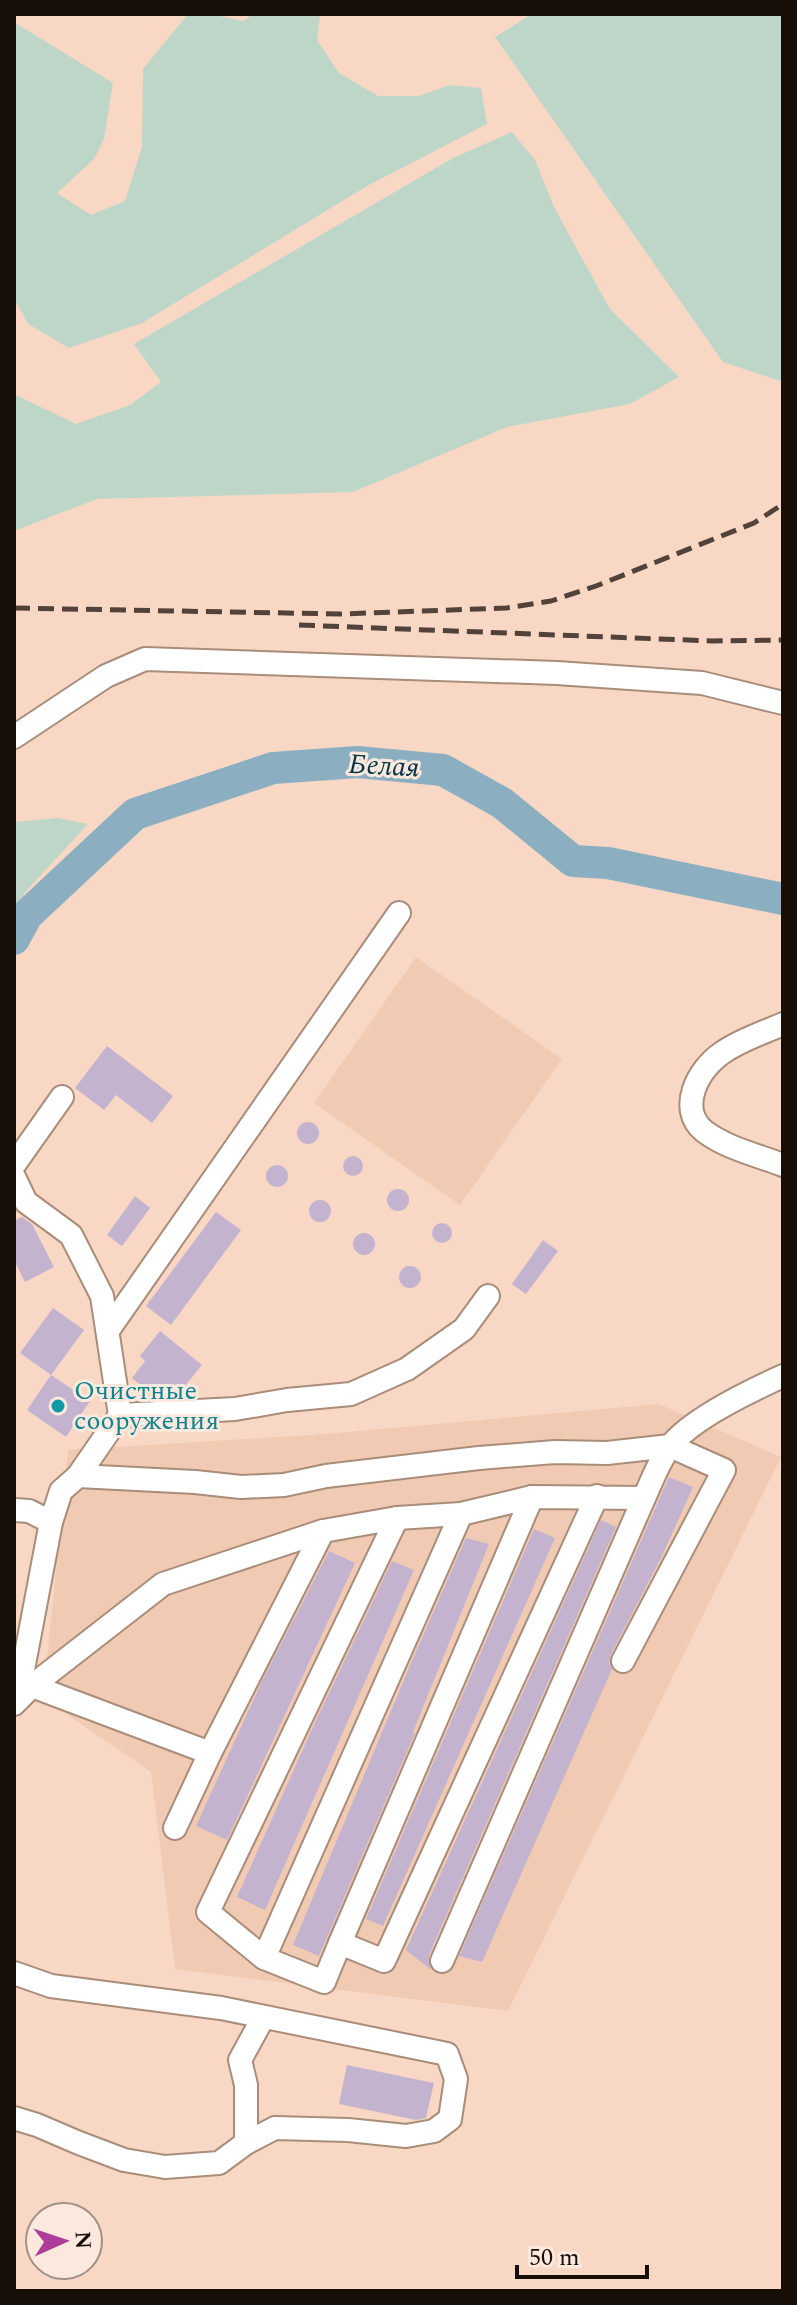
<svg xmlns="http://www.w3.org/2000/svg" width="797" height="2305" viewBox="0 0 797 2305" font-family="Spectral,serif">
  <style>
    .built { fill: #f0cab3 }
    .green { fill: #bed6c8 }
    .lines { fill: none; stroke-linecap: round; stroke-linejoin: round }
    .river { stroke: #8bafc1; stroke-width: 32 }
    .building { fill: #c4b3cf }
    .minor-casing { stroke: #a98c79; stroke-width: 26 }
    .minor { stroke: #fff; stroke-width: 22 }
    .rail { stroke: #524239; stroke-width: 5; stroke-dasharray: 16 8; stroke-linecap: butt }
    .culture-dot { fill: #0f9aa8; stroke: #fce8dc; stroke-width: 3 }
    .labels { text-anchor: middle; dominant-baseline: central; stroke-width: 6; stroke-linejoin: round; paint-order: stroke }
    .culture-label { font-size: 26px; fill: #0d838f; stroke: #fce8dc; text-anchor: start }
    .water-label { font-size: 28px; font-style: italic; fill: #003447; stroke: #fce8dc }
  </style>
  <rect width="100%" height="100%" fill="#f8d8c5"/>
  <!-- built -->
  <g class="built">
    <path d="M416,957L562,1059L460,1205L314,1103Z"/>
    <path d="M659,1404L781,1457L508,2011L175,1969L151,1772L43,1698L68,1450L325,1434Z"/>
  </g>
  <!-- green -->
  <g class="green">
    <path d="M188,14H210L243,21L253,14H320L317,40L339,73L378,96H419L449,85L481,88L487,124L367,186L142,323L69,348L28,324L14,298V22L113,83L104,139L94,159L57,193L91,215L125,201L142,147L143,69Z"/>
    <path d="M532,14H783V382L723,362L495,37Z"/>
    <path d="M512,132L535,160L555,209L610,309L679,377L630,404L507,427L353,492L97,499L14,531V394L76,424L130,405L161,382L134,344L453,158Z"/>
    <path d="M58,818L88,824L27,890L14,908V822Z"/>
  </g>
  <g class="lines">
    <!-- river -->
    <path class="river" d="M14,939L27,915L135,814L273,768L358,762L443,770L502,803L573,861L608,863L783,899"/>
  </g>
  <!-- building -->
  <g class="building">
    <path d="M107,1046L173,1096L152,1123L116,1095L104,1110L75,1088Z"/>
    <circle cx="308" cy="1133" r="11"/>
    <circle cx="353" cy="1166" r="10"/>
    <circle cx="277" cy="1176" r="11"/>
    <circle cx="398" cy="1200" r="11"/>
    <path d="M135,1196L150,1208L122,1246L107,1235Z"/>
    <circle cx="320" cy="1211" r="11"/>
    <path d="M216,1212L241,1230L171,1325L146,1306Z"/>
    <path d="M22,1217L32,1224L54,1267L25,1282L14,1260V1221Z"/>
    <circle cx="442" cy="1233" r="10"/>
    <circle cx="364" cy="1244" r="11"/>
    <path d="M543,1240L558,1251L526,1294L512,1284Z"/>
    <circle cx="410" cy="1277" r="11"/>
    <path d="M53,1308L84,1330L51,1375L20,1353Z"/>
    <path d="M160,1331L202,1365L180,1392L169,1384L157,1398L132,1378L145,1361L140,1356Z"/>
    <path d="M51,1375L90,1401L66,1437L27,1410Z"/>
    <path d="M669,1477L693,1487L661,1558L611,1654L609,1662L612,1669L482,1962L459,1956Z"/>
    <path d="M601,1520L616,1527L429,1955L430,1969L406,1950Z"/>
    <path d="M534,1529L555,1538L383,1926L366,1919Z"/>
    <path d="M466,1538L489,1544L413,1732L415,1733L319,1956L293,1945L414,1656Z"/>
    <path d="M329,1551L355,1563L227,1840L196,1826L263,1679Z"/>
    <path d="M392,1561L414,1570L265,1910L237,1897L312,1729Z"/>
    <path d="M347,2065L434,2083L426,2118L416,2120L339,2104Z"/>
  </g>
  <g class="lines">
    <!-- minor casing -->
    <g class="minor-casing">
      <g id="minor">
        <path d="M14,737L106,676L145,659L557,673L702,683L783,703"/>
        <path d="M783,1024C763,1033 740,1040 722,1053C698,1069 677,1109 704,1131C726,1148 757,1155 783,1165"/>
        <path d="M14,1165L62,1097"/>
        <path d="M14,1177L26,1202L71,1235L102,1296L120,1415L78,1476L61,1491L51,1522L22,1675L14,1691"/>
        <path d="M109,1329L399,913"/>
        <path d="M120,1415L235,1409L287,1400L351,1394L407,1369L464,1329L488,1296"/>
        <path d="M78,1476L195,1482L241,1487L284,1485L326,1476L479,1458L555,1452L607,1453L670,1446L724,1470L623,1661"/>
        <path d="M532,1497L340,1943L384,1961L597,1496"/>
        <path d="M14,1510L29,1511L51,1522"/>
        <path d="M32,1686L210,1753L323,1531"/>
        <path d="M14,1704L32,1686L163,1584L323,1531L397,1518L461,1514L532,1497L644,1498C652,1481 658,1463 669,1448C688,1420 752,1390 783,1376"/>
        <path d="M175,1828L210,1753"/>
        <path d="M340,1943L324,1982L264,1958L461,1514"/>
        <path d="M264,1958L208,1912L397,1518"/>
        <path d="M442,1961L644,1498"/>
        <path d="M14,1973L51,1986L221,2008L447,2054L456,2079L450,2119L434,2131L406,2136L348,2130L275,2128L246,2143"/>
        <path d="M14,2118L37,2125L79,2143L124,2160L165,2167L219,2163L246,2143V2085L240,2060L263,2018"/>
      </g>
    </g>
    <!-- minor -->
    <use href="#minor" class="minor"/>
    <!-- rail -->
    <g class="rail">
      <path d="M14,608L340,614L506,608L551,601L596,586L754,523L783,504"/>
      <path d="M299,625L712,641L783,640"/>
    </g>
  </g>
  <!-- markers -->
  <circle class="culture-dot" cx="58" cy="1406" r="8"/>
  <g class="labels">
    <!-- culture labels -->
    <g class="culture-label">
      <text x="74" y="1391">Очистные<tspan x="74" dy="30">сооружения</tspan></text>
    </g>
    <!-- water labels -->
    <g class="water-label">
      <text transform="translate(384 766) rotate(3)">Белая</text>
    </g>
  </g>
  <!-- border -->
  <rect width="797" height="2305" fill="none" stroke="#180e08" stroke-width="32"/>
  <!-- north arrow -->
  <g transform="translate(64 2241) rotate(87)"><circle r="38" fill="#fce8dc" stroke="#a19187" stroke-width="2"/>
  <path d="M0-6L14 30L0 20L-14 30Z" fill="#ae3d99"/>
  <text y="-12" font-size="22" font-weight="bold" text-anchor="middle" fill="#180e08">N</text>
  </g>
  <!-- scale -->
  <path d="M517 2265v12h130v-12" fill="none" stroke="#180e08" stroke-width="4"/>
  <text x="529" y="2265" font-size="24" fill="#180e08" stroke="#fce8dc" stroke-width="6" paint-order="stroke">50 m</text>
</svg>
